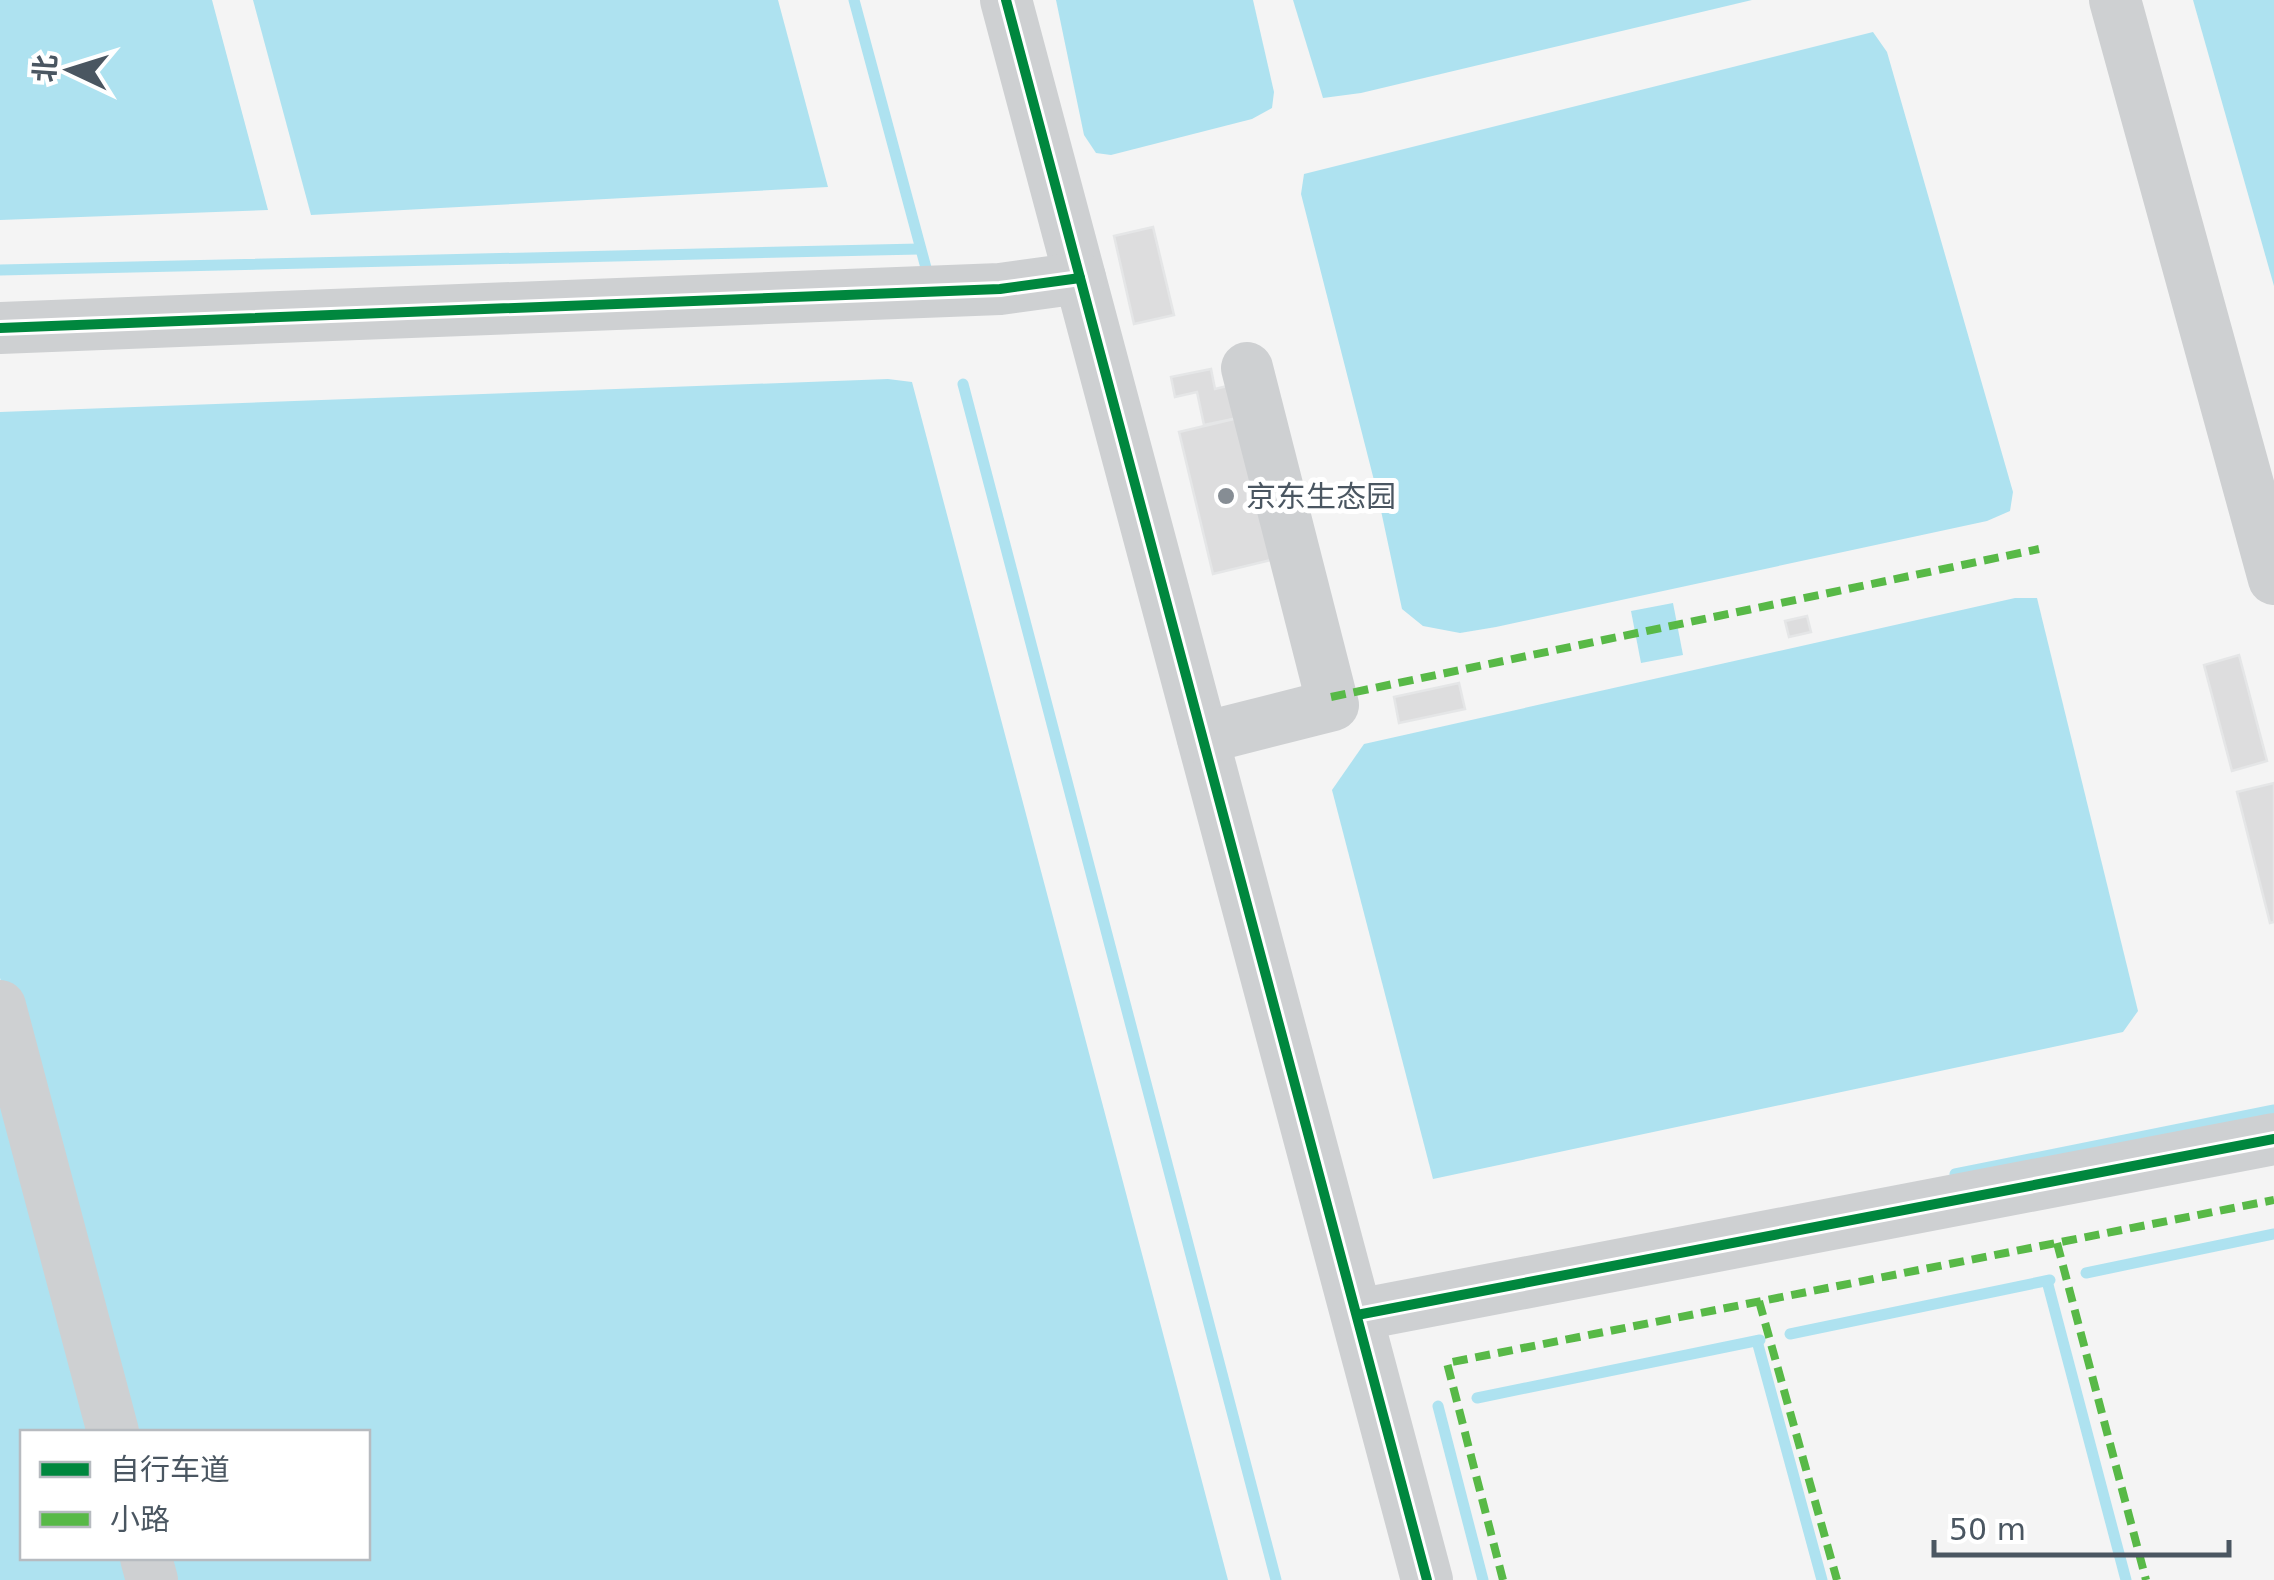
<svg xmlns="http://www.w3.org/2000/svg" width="2274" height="1580" viewBox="0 0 2274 1580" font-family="'DejaVu Sans','Noto Sans SC',sans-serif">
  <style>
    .water { fill: #aee2f0 }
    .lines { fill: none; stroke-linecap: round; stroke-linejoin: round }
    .stream { stroke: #aee2f0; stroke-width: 11 }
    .building { fill: #ddddde; stroke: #e5e6e7; stroke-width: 2.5 }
    .minor { stroke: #ced0d2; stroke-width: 52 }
    .quiet { stroke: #58b947; stroke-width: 8; stroke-dasharray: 15 8; stroke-linecap: butt }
    .cycleway-casing { stroke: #fff; stroke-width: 16 }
    .cycleway { stroke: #00873e; stroke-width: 10 }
    .poi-dot { fill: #868d94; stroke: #fff; stroke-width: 4 }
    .labels { text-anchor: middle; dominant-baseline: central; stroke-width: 10; stroke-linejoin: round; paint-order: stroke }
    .poi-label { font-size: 30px; fill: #4a5661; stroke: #fff; text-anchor: start }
  </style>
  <rect width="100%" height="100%" fill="#f4f4f4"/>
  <!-- water -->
  <g class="water">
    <path d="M0,0H212L268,210L0,220Z"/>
    <path d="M253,0H778L828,187L311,215Z"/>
    <path d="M1056,0H1253L1274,92L1272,108L1252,119L1111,155L1096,153L1084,135Z"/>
    <path d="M1293,0H1752L1361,93L1323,98Z"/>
    <path d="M2193,0H2274V286Z"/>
    <path d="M1873,32L1887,52L2013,492L2010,511L1987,521L1496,627L1460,633L1423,626L1402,609L1377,492L1301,194L1304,174Z"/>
    <path d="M888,379L912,382L1228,1580H163L157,1558H368V1432H123L0,978V412Z"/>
    <path d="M2015,598H2037L2138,1011L2123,1032L1433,1179L1332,790L1364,744Z"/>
    <path d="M1673,603L1683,655L1641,663L1631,611Z"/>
    <path d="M0,1059L100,1432H22V1558H134L140,1580H0Z"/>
  </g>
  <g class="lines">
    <!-- stream -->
    <g class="stream">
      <path d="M854,0L929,279"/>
      <path d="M0,270L919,249"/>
      <path d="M963,384L1276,1580"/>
      <path d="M1955,1174L2274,1110"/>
      <path d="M2086,1273L2274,1234"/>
      <path d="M2047,1281L2126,1580"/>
      <path d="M1790,1334L2050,1280"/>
      <path d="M1757,1341L1822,1580"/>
      <path d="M1477,1398L1760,1340"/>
      <path d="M1438,1406L1483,1580"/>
    </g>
  </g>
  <!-- building -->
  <g class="building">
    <path d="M1153,227L1174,315L1134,324L1114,236Z"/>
    <path d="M1211,369L1215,389L1231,385L1238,418L1204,425L1197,392L1175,397L1171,377Z"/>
    <path d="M1238,418L1271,560L1213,574L1179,432Z"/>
    <path d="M1807,616L1811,632L1789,637L1785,621Z"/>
    <path d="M2239,655L2267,761L2232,771L2204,665Z"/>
    <path d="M1459,683L1465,709L1399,723L1394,697Z"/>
    <path d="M2274,783V922L2270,923L2237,792Z"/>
  </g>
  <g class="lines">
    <!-- minor -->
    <g class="minor">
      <path d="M1006,0L1427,1580"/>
      <path d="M2115,0L2274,579"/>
      <path d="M0,328L1000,289L1080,278"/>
      <path d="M1203,738L1333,705L1247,368"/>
      <path d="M0,1006L113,1432"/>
      <path d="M1357,1315L2274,1139"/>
      <path d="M146,1558L152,1580"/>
    </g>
    <!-- quiet -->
    <g class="quiet">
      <path d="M1331,697L2039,549"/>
      <path d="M2057,1243L2146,1580"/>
      <path d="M1759,1301L1837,1580"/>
      <path d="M1503,1580L1447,1363L2274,1200"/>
    </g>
    <!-- cycleway casing -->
    <g class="cycleway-casing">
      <g id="cycleway">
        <path d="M1006,0L1427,1580"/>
        <path d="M0,328L1000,289L1080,278"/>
        <path d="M1357,1315L2274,1139"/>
      </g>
    </g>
    <!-- cycleway -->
    <use href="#cycleway" class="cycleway"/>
  </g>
  <!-- markers -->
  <circle class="poi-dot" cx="1226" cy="496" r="10"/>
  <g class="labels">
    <!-- poi labels -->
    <g class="poi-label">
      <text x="1246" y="496">京东生态园</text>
    </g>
  </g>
  <!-- legend -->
  <rect x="20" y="1430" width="350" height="130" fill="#ffffff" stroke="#b7bbc0" stroke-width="2.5"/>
  <rect x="40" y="1462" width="50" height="15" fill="#00873e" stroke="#b7bbc0" stroke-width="2.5"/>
  <text x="110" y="1480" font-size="30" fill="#4a5661">自行车道</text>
  <rect x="40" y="1512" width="50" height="15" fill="#58b947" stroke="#b7bbc0" stroke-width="2.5"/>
  <text x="110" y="1530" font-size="30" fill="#4a5661">小路</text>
  <!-- north arrow -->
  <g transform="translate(70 70) rotate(274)" stroke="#ffffff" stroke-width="8" paint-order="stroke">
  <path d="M0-8L18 38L0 25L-18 38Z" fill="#4a5661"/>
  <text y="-15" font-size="28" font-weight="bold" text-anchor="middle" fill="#4a5661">北</text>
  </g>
  <!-- scale -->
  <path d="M1934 1540v15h295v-15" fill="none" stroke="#4a5661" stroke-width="5"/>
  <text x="1949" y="1540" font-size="30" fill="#4a5661" stroke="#ffffff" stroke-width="8" paint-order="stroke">50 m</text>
</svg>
